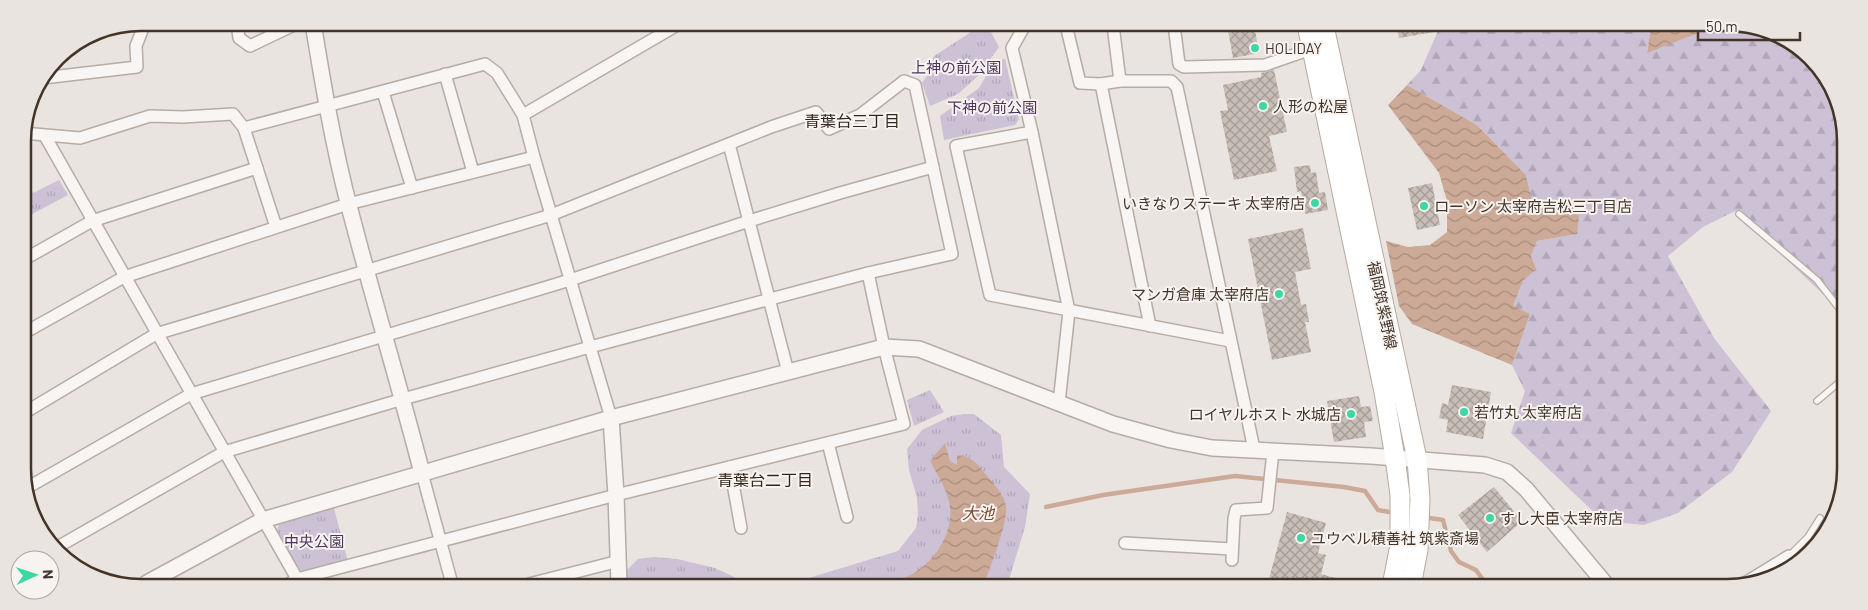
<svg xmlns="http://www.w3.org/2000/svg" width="1868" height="610" viewBox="0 0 1868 610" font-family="Barlow,'Noto Sans JP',sans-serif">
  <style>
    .grass { fill: url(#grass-tufts) }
    .forest { fill: url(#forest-firs) }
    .water { fill: url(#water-waves) }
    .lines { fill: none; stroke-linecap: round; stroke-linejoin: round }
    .stream { stroke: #cdaa98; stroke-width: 4.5 }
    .building { fill: url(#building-cross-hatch) }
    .service-casing { stroke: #b5aca5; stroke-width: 8 }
    .minor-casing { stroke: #b5aca5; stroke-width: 14 }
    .tertiary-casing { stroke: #b5aca5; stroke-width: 18 }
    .primary-casing { stroke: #b7a99f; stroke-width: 21 }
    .service { stroke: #f8f5f3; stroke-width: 5.5 }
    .minor { stroke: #f8f5f3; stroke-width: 11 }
    .tertiary { stroke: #f8f5f3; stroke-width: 15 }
    .primary { stroke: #fff; stroke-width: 19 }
    .poi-dot { fill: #3cd8a3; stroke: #f7f3f0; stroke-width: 2 }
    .labels { text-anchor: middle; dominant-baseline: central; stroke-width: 4; stroke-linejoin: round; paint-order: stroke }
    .poi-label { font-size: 15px; fill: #433427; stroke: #f7f3f0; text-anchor: start }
    .park-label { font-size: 15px; fill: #4f3460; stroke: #f7f3f0 }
    .street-label { font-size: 15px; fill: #433427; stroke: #f7f3f0 }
    .neighbourhood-label { font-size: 16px; fill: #34261a; stroke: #f7f3f0 }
    .water-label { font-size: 16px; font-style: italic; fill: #7a4a2e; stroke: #f7f3f0 }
    .rim { fill: none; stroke: #433427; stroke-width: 2.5 }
  </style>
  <defs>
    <pattern id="grass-tufts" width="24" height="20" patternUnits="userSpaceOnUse" patternTransform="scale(1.25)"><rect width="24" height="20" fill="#ccc1d5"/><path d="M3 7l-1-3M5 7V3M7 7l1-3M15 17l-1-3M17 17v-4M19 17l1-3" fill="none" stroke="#b0a6b7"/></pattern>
    <pattern id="forest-firs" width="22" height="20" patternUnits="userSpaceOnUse" patternTransform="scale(1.25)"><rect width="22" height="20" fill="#ccc1d5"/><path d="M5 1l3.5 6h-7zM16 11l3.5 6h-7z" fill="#b0a6b7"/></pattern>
    <pattern id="water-waves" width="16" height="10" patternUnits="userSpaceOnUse" patternTransform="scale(1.25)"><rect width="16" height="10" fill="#cdaa98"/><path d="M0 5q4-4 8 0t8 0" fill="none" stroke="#a88b7c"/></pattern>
    <pattern id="building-cross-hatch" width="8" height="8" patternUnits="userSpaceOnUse" patternTransform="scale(1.25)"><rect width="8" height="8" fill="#c8beb7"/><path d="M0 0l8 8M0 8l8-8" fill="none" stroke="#a49b95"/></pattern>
  </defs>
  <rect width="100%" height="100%" fill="#eae4e0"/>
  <!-- grass -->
  <g class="grass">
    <path d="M982,25H987L999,47L978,76L958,94L930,106L922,83L931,70L934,56Z"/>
    <path d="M1005,59L1019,119L1015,125L944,140L940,116L979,88L995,60Z"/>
    <path d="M23,174L33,193L59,180L68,195L23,219Z"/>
    <path d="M930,390L944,412L914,426L907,400Z"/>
    <path d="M964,414H974L1001,435L1004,467L1030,494L1025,527L1007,586L771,585L802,580L898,551L916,528L918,515L917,498L909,470L907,449L922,430L951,416Z"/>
    <path d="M334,508L348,562L305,572L300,570L276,534L280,520Z"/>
    <path d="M654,557L677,559L715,568L751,585H626V571L638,559Z"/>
  </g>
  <!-- forest -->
  <path class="forest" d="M1440,26H1651L1647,52L1701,32L1702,26L1758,27L1816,63L1843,118L1842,312L1735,211L1703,227L1668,256L1714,338L1771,411L1732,472L1678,513L1644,525L1603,521L1511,433L1525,391L1512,365L1530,314L1512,305L1523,281L1535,269L1531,256L1537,241L1576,234L1533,205L1526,175L1477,125L1407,85L1421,70Z"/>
  <!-- water -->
  <g class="water">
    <path d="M1651,26H1702L1701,32L1647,53Z"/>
    <path d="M1407,85L1477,125L1526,175L1533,205L1579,215L1577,234L1537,241L1531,256L1536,269L1523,281L1513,305L1530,314L1512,365L1412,324L1399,306L1386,241L1408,247L1430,245L1447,232V201L1439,173L1388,105Z"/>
    <path d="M945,443L950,461L957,465V455C975,458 977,464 988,477C995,485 1004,495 1006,506C1009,521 989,569 984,585H864C874,584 881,581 890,579C895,578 901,579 906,577C928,568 948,543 950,518C953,499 939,478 930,461Z"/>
  </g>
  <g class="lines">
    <!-- stream -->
    <g class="stream">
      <path d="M1046,507L1103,495L1235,476L1344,487L1365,491L1378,510L1395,513"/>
      <path d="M1423,517L1443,520L1451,551L1459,562L1476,570L1488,587"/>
    </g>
  </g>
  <!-- building -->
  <g class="building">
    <path d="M1227,25H1254L1259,53L1233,58Z"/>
    <path d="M1397,26H1433L1434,32L1399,38Z"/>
    <path d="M1274,70L1287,132L1269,136L1277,171L1234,180L1220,111L1228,110L1223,85L1261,77V73Z"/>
    <path d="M1310,165L1311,173L1316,172L1319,193L1325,192L1328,210L1305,214L1301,191L1297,192L1294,167Z"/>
    <path d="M1432,183L1440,225L1417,230L1408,188Z"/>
    <path d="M1303,228L1311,269L1295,272L1301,305L1306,304L1309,322H1305L1311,352L1272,360L1248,239Z"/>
    <path d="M1452,385L1491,392L1483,439L1446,432L1448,420L1439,418L1442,403L1448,405Z"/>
    <path d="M1359,396L1361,407L1370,406L1373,421L1364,422L1366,437L1334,442L1327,401Z"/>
    <path d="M1494,487L1522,521L1487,552L1458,515Z"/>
    <path d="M1287,512L1326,523L1318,553L1326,555L1321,574L1353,583L1352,586H1295L1269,579Z"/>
  </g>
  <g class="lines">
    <!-- service casing -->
    <g class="service-casing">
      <g id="service">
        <path d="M1739,214L1817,280L1842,312"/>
        <path d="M1817,401L1842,380"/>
        <path d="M1797,564L1789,556L1808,537L1820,518"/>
        <path d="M1206,586L1222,584L1234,586"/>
      </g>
    </g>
    <!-- minor casing -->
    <g class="minor-casing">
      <g id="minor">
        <path d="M237,23L239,38L250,46L298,23"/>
        <path d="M1025,25L1012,48L1032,132L1069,311L1059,403"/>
        <path d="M1066,25L1080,83L1101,84L1120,81H1171L1177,87L1254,449"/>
        <path d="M1113,25L1120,81"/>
        <path d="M1174,25L1179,64L1184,67L1265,65L1311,49"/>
        <path d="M445,74L473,172"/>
        <path d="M43,78L137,67L136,46L145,23"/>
        <path d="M1101,84L1150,326"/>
        <path d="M383,92L412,188"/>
        <path d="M523,115L679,24"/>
        <path d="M244,128L276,227"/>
        <path d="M1032,132L956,146L990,295L1230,341"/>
        <path d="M23,133L80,138L150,116L183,117L233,114L244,128L485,64L497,73L523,115L534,157L611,418"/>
        <path d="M45,136L300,584"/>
        <path d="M729,144L788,372"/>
        <path d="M23,260L92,221L257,168"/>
        <path d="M24,333L124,277L348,204L534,157"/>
        <path d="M24,413L156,334L551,215L771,127L816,112L829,129L860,115L904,81L915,85L952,254L868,273L590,347L403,399L224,452L54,549"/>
        <path d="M828,443L847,517"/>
        <path d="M730,467L741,528"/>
        <path d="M422,473L452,584"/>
        <path d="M25,489L191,394L570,280L749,221L840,193L933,167"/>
        <path d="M1125,543L1232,549"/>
        <path d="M1232,560L1234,519L1236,510L1267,508L1273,451"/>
        <path d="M1745,583L1789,556"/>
        <path d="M289,584L297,579L616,495L904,424L884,347L868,273"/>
        <path d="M529,584L619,561"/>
      </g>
    </g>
    <!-- tertiary casing -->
    <g class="tertiary-casing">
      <g id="tertiary">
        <path d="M313,23C323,84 333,145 349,206C372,295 399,384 422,473"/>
        <path d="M611,418L616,495L619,585"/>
        <path d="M147,583L263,520L611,418L884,347L919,349L1113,424L1171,440L1212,448L1371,456L1485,465L1507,472L1526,489L1608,587"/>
      </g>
    </g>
    <!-- primary casing -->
    <g class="primary-casing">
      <g id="primary">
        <path d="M1307,25L1384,392L1395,458L1400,495V545L1392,586"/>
        <path d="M1324,26L1417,459L1420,499L1418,550L1411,586"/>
      </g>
    </g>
    <!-- service -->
    <use href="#service" class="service"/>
    <!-- minor -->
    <use href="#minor" class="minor"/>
    <!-- tertiary -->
    <use href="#tertiary" class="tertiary"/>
    <!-- primary -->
    <use href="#primary" class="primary"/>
  </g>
  <!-- markers -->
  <g class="poi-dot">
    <circle cx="1255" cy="48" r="5"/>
    <circle cx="1263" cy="106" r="5"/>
    <circle cx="1315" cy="203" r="5"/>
    <circle cx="1424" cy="206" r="5"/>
    <circle cx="1279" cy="294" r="5"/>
    <circle cx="1464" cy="412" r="5"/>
    <circle cx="1351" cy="414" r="5"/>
    <circle cx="1490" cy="518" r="5"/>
    <circle cx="1301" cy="538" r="5"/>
  </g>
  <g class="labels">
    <!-- poi labels -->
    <g class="poi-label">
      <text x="1265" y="48">HOLIDAY</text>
      <text x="1273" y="106">人形の松屋</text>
      <text x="1305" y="203" text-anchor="end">いきなりステーキ 太宰府店</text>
      <text x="1434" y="206">ローソン 太宰府吉松三丁目店</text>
      <text x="1269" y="294" text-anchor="end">マンガ倉庫 太宰府店</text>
      <text x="1474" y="412">若竹丸 太宰府店</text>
      <text x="1341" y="414" text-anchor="end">ロイヤルホスト 水城店</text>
      <text x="1500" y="518">すし大臣 太宰府店</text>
      <text x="1311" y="538">ユウベル積善社 筑紫斎場</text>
    </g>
    <!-- park labels -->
    <g class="park-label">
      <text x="956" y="67">上神の前公園</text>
      <text x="992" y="107">下神の前公園</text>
      <text x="314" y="541">中央公園</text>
    </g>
    <!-- street labels -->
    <g class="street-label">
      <text transform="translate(1383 305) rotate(78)">福岡筑紫野線</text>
    </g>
    <!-- neighbourhood labels -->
    <g class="neighbourhood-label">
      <text x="852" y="120">青葉台三丁目</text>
      <text x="765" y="479">青葉台二丁目</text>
    </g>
    <!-- water labels -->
    <g class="water-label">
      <text x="978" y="512">大池</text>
    </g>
  </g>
  <!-- crop -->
  <path d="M0 0H1868V610H0ZM141 31H1727A110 110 0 0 1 1837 141V469A110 110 0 0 1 1727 579H141A110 110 0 0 1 31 469V141A110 110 0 0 1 141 31Z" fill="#e9e4e0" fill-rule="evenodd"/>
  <path class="rim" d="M141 31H1727A110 110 0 0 1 1837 141V469A110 110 0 0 1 1727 579H141A110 110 0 0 1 31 469V141A110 110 0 0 1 141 31Z"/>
  <!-- north arrow -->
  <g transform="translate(35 575) rotate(87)"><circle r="24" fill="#f7f3f0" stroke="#afa7a0"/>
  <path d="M0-4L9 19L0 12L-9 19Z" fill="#3cd8a3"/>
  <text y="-8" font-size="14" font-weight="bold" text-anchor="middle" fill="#433427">N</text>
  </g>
  <!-- scale -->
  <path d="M1698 32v8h102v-8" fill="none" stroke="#433427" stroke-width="2.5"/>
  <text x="1706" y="32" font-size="15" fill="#433427" stroke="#f7f3f0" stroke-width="4" paint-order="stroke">50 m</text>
</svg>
